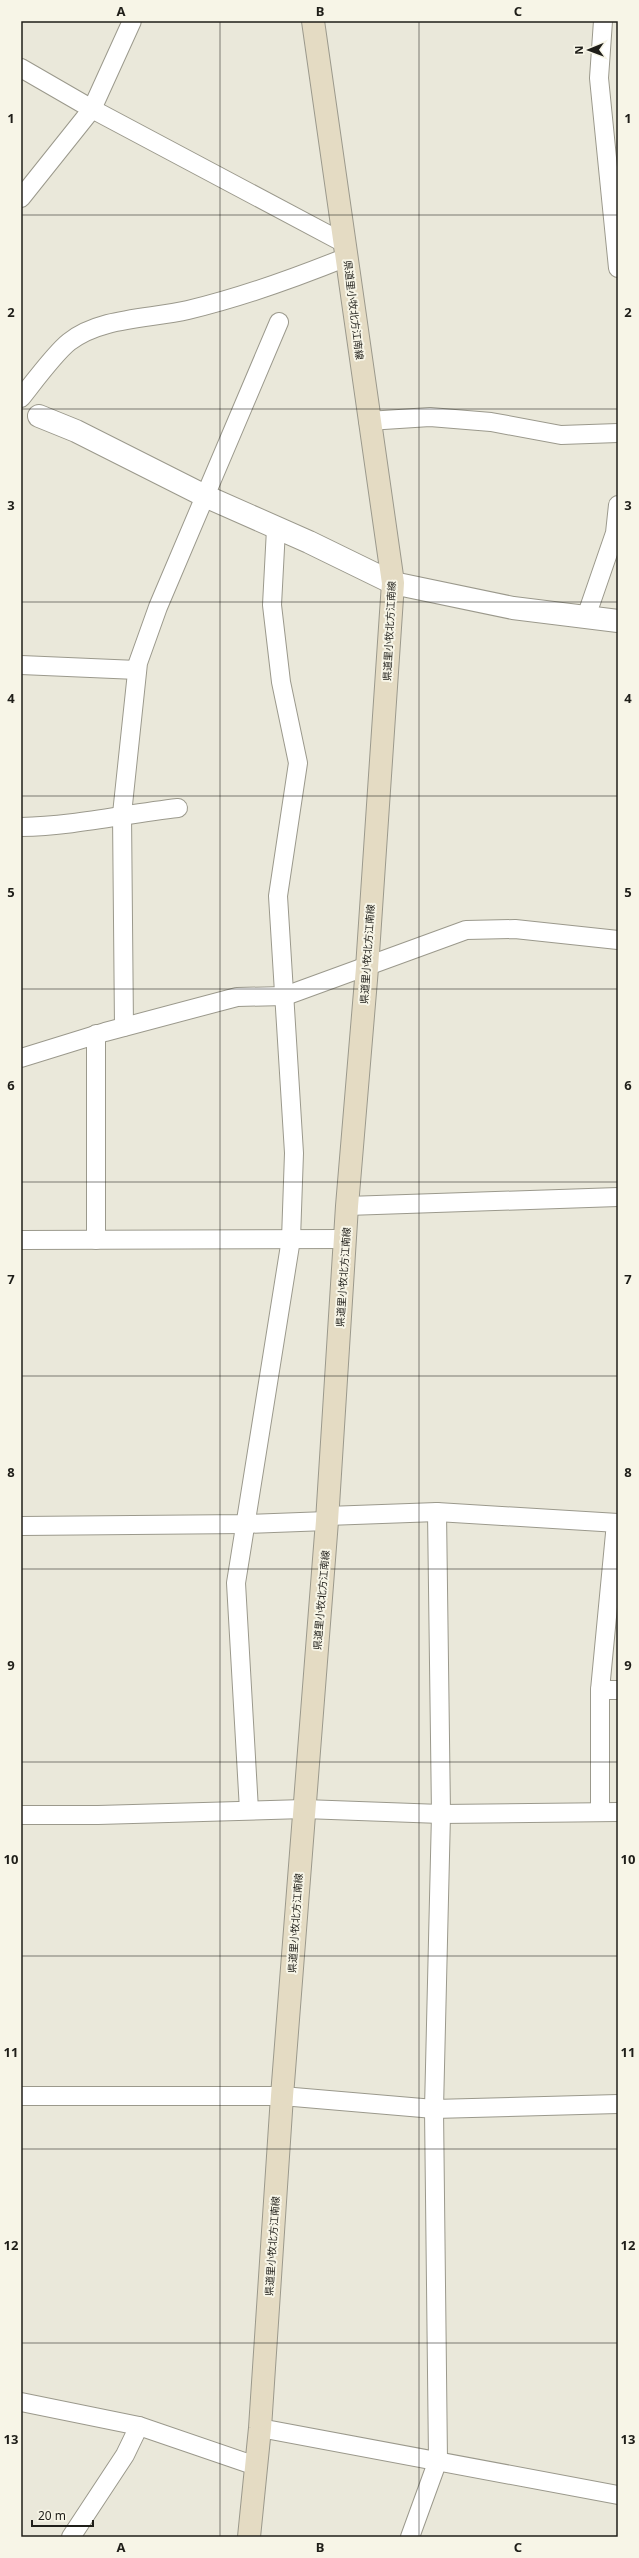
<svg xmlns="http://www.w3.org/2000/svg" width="639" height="2558" viewBox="0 0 639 2558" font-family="'Noto Sans','Noto Sans JP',sans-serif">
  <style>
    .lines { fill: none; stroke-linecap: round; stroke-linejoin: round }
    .minor-casing { stroke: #9b998c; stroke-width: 20 }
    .tertiary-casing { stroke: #9b998c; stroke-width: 24 }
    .secondary-casing { stroke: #9b998c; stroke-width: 24 }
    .minor { stroke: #fff; stroke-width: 18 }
    .tertiary { stroke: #fff; stroke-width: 22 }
    .secondary { stroke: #e4dbc3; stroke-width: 22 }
    .grid { fill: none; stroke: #1f1e19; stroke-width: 1; stroke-opacity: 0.55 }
    .labels { text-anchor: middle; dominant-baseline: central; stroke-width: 4; stroke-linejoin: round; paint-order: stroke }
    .street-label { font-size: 10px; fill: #1f1e19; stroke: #f7f5e7 }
    .neatline { fill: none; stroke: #1f1e19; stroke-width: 1.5 }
    .grid-label { font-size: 13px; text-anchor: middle; font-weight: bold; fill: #1f1e19 }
  </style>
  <rect width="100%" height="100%" fill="#eae8da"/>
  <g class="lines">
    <!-- minor casing -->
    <g class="minor-casing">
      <g id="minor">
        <path d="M603,21L599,78L618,268"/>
        <path d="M21,68L92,109L344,243"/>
        <path d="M21,198L92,109L132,21"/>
        <path d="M21,398C33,383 55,353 69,342C101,317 150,319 188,310C243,297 295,278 347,257"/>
        <path d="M368,421L430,417L491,422L561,435L618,433"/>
        <path d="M586,617L615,533L618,505"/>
        <path d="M21,665L137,670"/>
        <path d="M21,827C74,826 125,814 178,808"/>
        <path d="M124,1027L122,814L138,663L158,607L279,322"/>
        <path d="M21,1058L105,1032L237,997L285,996L466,930L515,929L618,940"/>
        <path d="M347,1206L618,1197"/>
        <path d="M21,1240L345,1239"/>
        <path d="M96,1240V1034"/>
        <path d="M327,1516L437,1512L618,1523"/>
        <path d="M21,1526L245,1524L327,1521"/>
        <path d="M600,1690H618"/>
        <path d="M249,1810L236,1583L291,1239L294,1153L278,896L298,763L281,682L272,605L276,529"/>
        <path d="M600,1812V1690L616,1523"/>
        <path d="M21,1815H98L304,1809L441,1814L618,1812"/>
        <path d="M21,2096H282L434,2109L618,2104"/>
        <path d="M21,2402L139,2426L256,2466"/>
        <path d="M260,2428L618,2495"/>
        <path d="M71,2537L125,2455L139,2426"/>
        <path d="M410,2537L438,2460L434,2109L441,1814L437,1512"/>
      </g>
    </g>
    <!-- tertiary casing -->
    <g class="tertiary-casing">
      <path id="tertiary" d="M39,416L76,431L205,496L309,542L393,583L513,608L618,621"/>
    </g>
    <!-- secondary casing -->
    <g class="secondary-casing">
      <path id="secondary" d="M249,2537L260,2428L282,2096L327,1521L347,1206L367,968L393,583L313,21"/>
    </g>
    <!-- minor -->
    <use href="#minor" class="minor"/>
    <!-- tertiary -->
    <use href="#tertiary" class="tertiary"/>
    <!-- secondary -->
    <use href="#secondary" class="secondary"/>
  </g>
  <!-- grid -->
  <path class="grid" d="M220,21V2537M419,21V2537M21,215H618M21,409H618M21,602H618M21,796H618M21,989H618M21,1182H618M21,1376H618M21,1569H618M21,1762H618M21,1956H618M21,2149H618M21,2343H618"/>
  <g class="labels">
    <!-- street labels -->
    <g class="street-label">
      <text transform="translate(354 310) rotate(83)">県道里小牧北方江南線</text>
      <text transform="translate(389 631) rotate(-87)">県道里小牧北方江南線</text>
      <text transform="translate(367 954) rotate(-86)">県道里小牧北方江南線</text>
      <text transform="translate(343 1277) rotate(-86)">県道里小牧北方江南線</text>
      <text transform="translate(321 1600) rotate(-85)">県道里小牧北方江南線</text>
      <text transform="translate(295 1923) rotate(-86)">県道里小牧北方江南線</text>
      <text transform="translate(272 2246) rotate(-86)">県道里小牧北方江南線</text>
    </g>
  </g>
  <!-- border -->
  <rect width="639" height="2558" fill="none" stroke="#f7f5e7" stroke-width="44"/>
  <!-- north arrow -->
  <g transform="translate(589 50) rotate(269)" stroke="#f7f5e7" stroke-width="3" paint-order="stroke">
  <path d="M0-3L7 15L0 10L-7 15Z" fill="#1f1e19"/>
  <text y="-6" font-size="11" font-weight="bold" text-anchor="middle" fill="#1f1e19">N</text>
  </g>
  <!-- scale -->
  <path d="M32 2520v6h61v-6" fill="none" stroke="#1f1e19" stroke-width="2"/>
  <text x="38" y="2520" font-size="12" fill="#1f1e19" stroke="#f7f5e7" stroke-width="3" paint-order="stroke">20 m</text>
  <rect x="22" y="22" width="595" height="2514" class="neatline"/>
  <g class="grid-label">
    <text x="121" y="16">A</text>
    <text x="320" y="16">B</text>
    <text x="518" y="16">C</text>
    <text x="11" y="123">1</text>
    <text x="628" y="123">1</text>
    <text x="11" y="317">2</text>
    <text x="628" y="317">2</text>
    <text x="11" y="510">3</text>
    <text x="628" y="510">3</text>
    <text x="11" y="703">4</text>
    <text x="628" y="703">4</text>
    <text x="11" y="897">5</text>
    <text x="628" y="897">5</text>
    <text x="11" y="1090">6</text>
    <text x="628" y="1090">6</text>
    <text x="11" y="1284">7</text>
    <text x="628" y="1284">7</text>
    <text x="11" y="1477">8</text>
    <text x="628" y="1477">8</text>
    <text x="11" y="1670">9</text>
    <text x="628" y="1670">9</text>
    <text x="11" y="1864">10</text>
    <text x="628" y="1864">10</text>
    <text x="11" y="2057">11</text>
    <text x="628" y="2057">11</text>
    <text x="11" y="2250">12</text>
    <text x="628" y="2250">12</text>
    <text x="11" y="2444">13</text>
    <text x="628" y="2444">13</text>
    <text x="121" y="2552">A</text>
    <text x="320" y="2552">B</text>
    <text x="518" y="2552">C</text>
  </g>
</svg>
